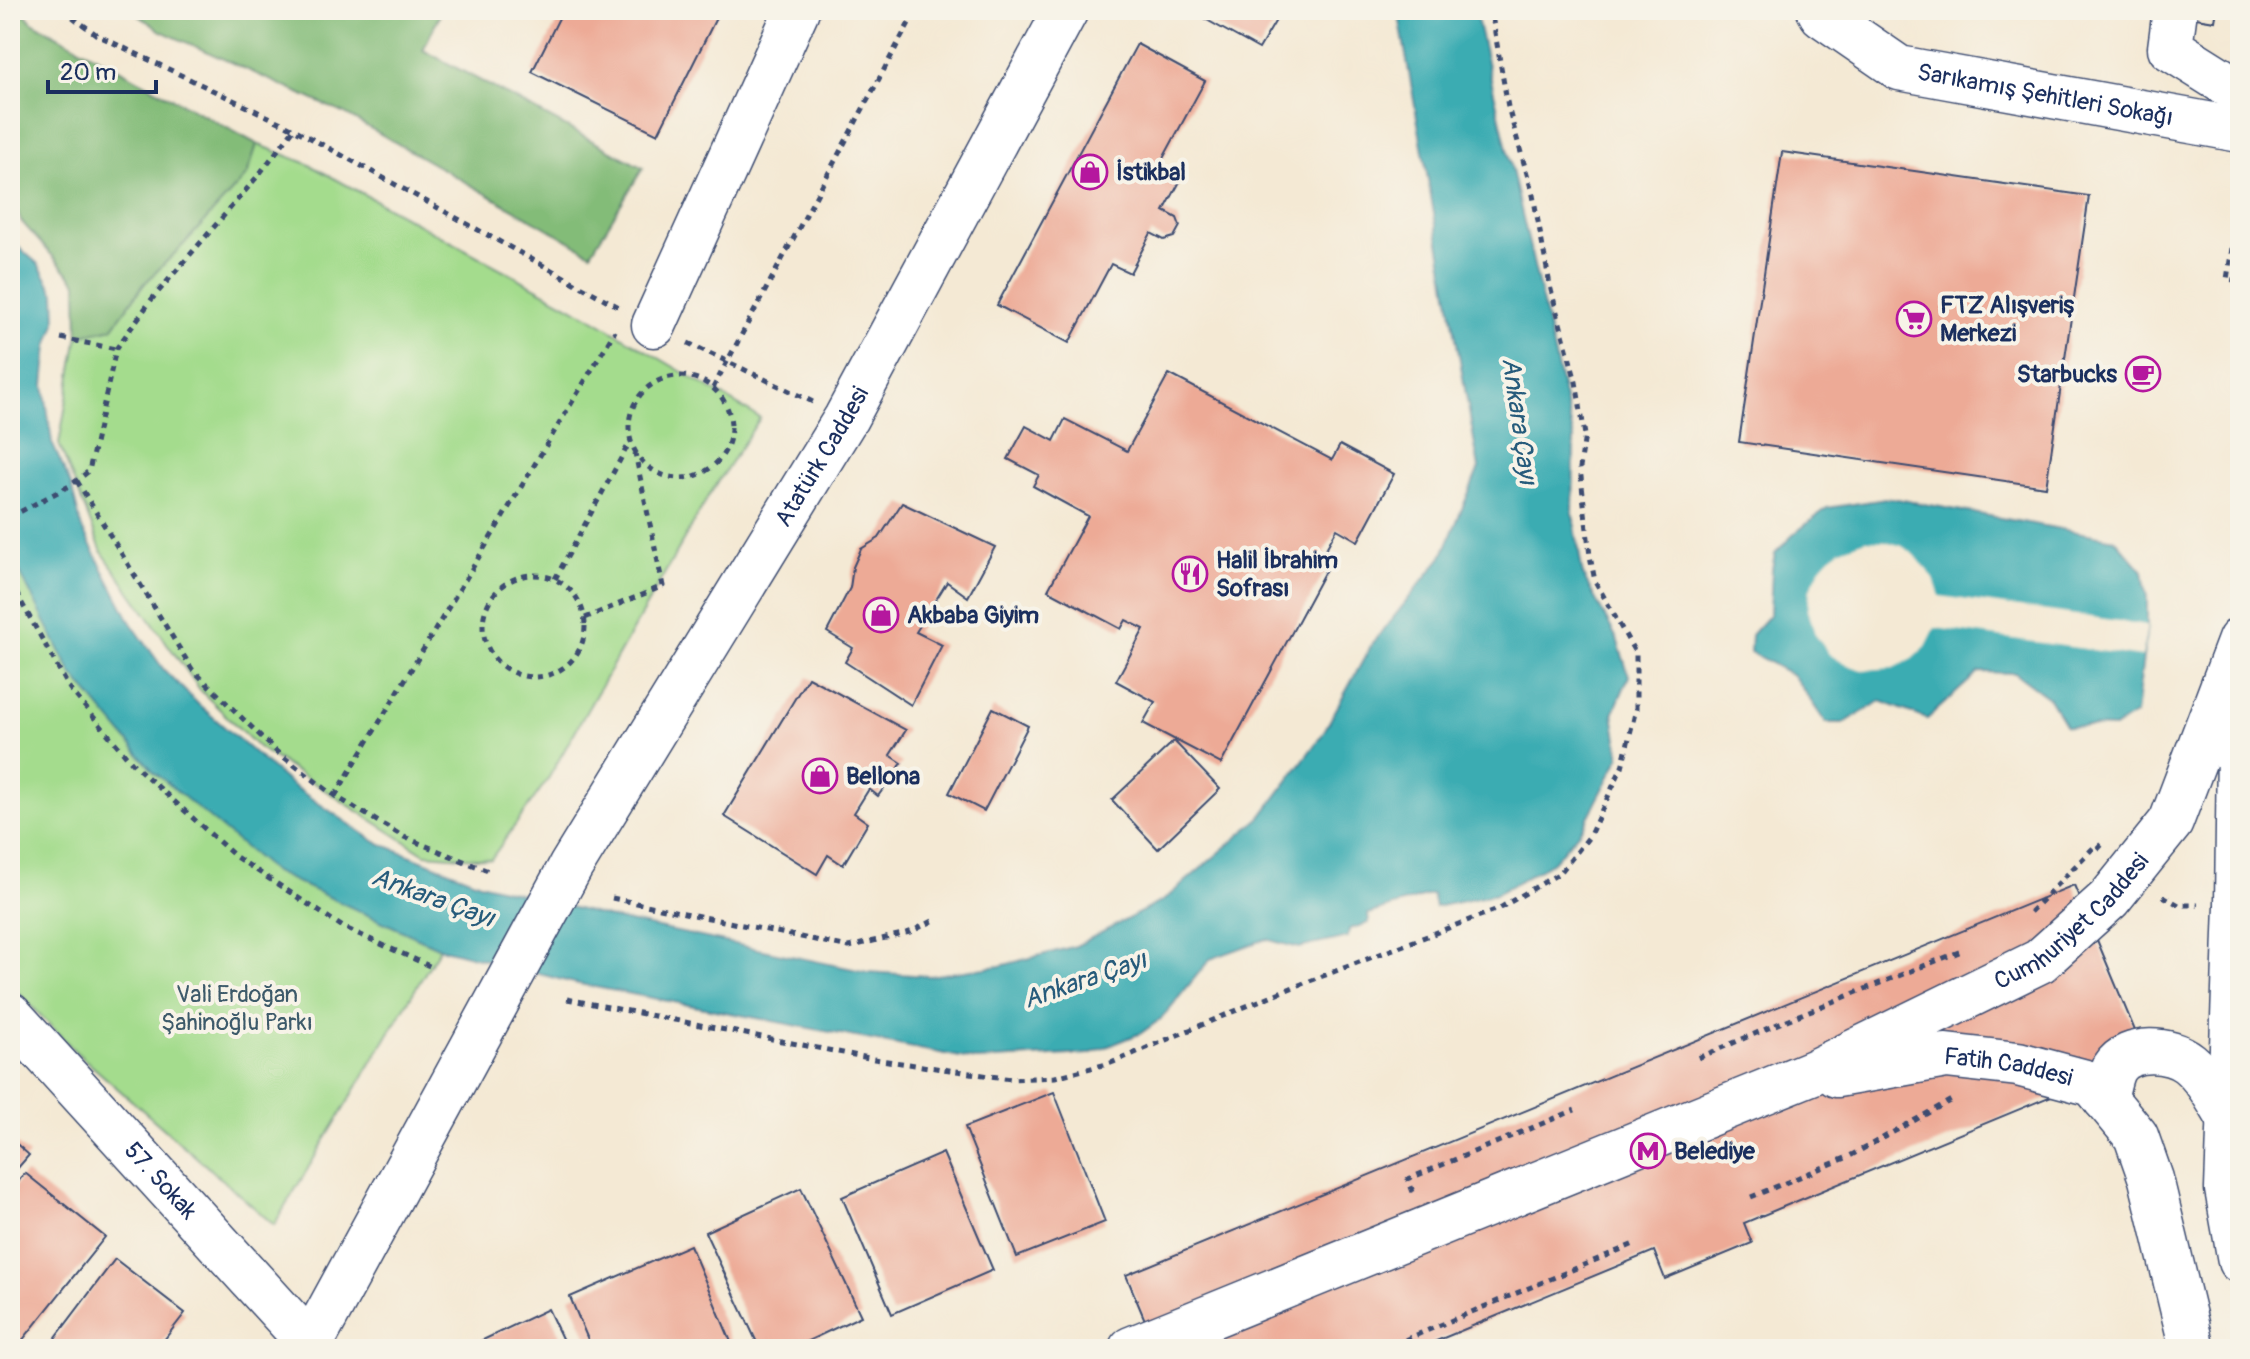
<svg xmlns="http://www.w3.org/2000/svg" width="2250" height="1359" viewBox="0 0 2250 1359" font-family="Pangolin,sans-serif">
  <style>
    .green { fill: #a4dc8d; stroke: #608676; stroke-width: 2 }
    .forest { fill: #83bc78; stroke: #4f766b; stroke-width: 2 }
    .water { fill: #3aacb2; stroke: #2a6e88; stroke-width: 2 }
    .pier { fill: #f4e9d4 }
    .building { fill: #edaa96 }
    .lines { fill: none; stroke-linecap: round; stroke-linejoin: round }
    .minor-casing { stroke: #3c4b70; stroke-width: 47 }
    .major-casing { stroke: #3c4b70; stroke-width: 47 }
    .path { stroke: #3c4b70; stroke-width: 5; stroke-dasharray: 6 6; stroke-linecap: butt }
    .minor { stroke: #fff; stroke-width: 44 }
    .major { stroke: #fff; stroke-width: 44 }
    .labels { text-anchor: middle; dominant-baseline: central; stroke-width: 8; stroke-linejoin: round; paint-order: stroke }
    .street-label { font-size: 24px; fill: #1b2f5e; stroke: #f7f3e8 }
    .poi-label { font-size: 24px; font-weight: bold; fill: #1b2f5e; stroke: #f7f3e8; text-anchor: start }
    .park-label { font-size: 24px; fill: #3d5a6a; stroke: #f7f3e8 }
    .water-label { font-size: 26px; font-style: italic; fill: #265b7b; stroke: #f7f3e8 }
  </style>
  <rect width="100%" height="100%" fill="#f7f3e8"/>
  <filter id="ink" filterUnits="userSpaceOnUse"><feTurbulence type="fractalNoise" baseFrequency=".0125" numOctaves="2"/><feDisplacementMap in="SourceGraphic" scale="16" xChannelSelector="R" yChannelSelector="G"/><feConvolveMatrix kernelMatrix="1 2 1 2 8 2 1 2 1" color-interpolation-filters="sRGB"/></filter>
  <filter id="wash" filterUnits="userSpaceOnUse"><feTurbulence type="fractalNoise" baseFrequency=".006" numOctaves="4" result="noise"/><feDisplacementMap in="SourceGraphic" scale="32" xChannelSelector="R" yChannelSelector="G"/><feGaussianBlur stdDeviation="1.8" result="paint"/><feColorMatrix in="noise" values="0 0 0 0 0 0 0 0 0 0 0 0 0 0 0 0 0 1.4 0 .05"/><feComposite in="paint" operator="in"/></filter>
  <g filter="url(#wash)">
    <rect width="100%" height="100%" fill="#f4e9d4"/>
    <!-- green -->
    <g class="green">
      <path d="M257,144L308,164L588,316L760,418L708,497L548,779L491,859L425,854L259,748L201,691L102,552L59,444L78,336L112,328L145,283L183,245L247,175Z"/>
      <path d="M10,545L14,561L274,872L440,948L274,1225L76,1052L10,984Z"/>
    </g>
    <!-- forest -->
    <g class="forest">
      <path d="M10,10H22L32,22L257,144L247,175L183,245L145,283L112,328L78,336L77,283L21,221L10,192Z"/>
      <path d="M131,10H442L423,50L643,168L591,253L343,113L161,31Z"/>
    </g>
    <!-- water -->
    <g class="water">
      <path d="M1398,10H1475L1574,439L1573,514L1583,576L1617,639L1629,676L1613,714L1620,757L1583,827L1553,862L1496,894L1435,907L1432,894L1368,914L1369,923L1349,929L1348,937L1299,948L1266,939L1210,959L1162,1018L1141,1033L1089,1054L976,1060L574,983L440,948L274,872L153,771L72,674L14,561L10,545V240L38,264L55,293L56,323L48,346L44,385L52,443L71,485L82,529L131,623L164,670L198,704L290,784L376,842L480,883L611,918L867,972L929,976L1000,966L1076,946L1164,900L1261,817L1322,735L1372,644L1442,557L1479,468Z"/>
      <path d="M1892,498L2115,539L2143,571L2147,598V625L2136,714L2114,728L2066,726L2049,698L2015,673L1979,672L1927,719L1881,701L1844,723H1826L1793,675L1750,652L1751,635L1770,614L1772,569L1775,553L1794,534L1827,508Z"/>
    </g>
    <!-- pier -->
    <path class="pier" d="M1866,540L1885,541L1902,546L1915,555L1934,579L1940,596L2147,625L2142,657L1935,628L1926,646L1912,659L1894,668L1862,670L1845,664L1829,654L1815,634L1808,610L1810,589L1821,567L1830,557L1841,549Z"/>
    <g id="blocks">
      <!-- building -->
      <g class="building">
        <path d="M563,10H720L658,134L532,72Z"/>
        <path d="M1189,10H1282L1259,49Z"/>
        <path d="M2147,10H2217L2215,21Z"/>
        <path d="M1137,44L1205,81L1160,164L1183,176L1164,211L1177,218L1180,226L1174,237L1164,240L1151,233L1130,273L1111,264L1069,343L997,305Z"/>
        <path d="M1782,152L2089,196L2046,487L1739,442Z"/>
        <path d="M1169,374L1332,460L1340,445L1394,474L1358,541L1337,529L1323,554L1332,558L1221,764L1143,723L1155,702L1116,681L1144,629L1126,620L1121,629L1048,590L1088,516L1033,486L1039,475L1008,459L1026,426L1054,441L1065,419L1127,451Z"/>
        <path d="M902,503L995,547L968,597L947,582L916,632L942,645L911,705L845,662L853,648L827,632L850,588L853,567L861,549L879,538Z"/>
        <path d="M808,677L906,730L890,755L902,763L878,796L869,789L854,813L868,823L843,865L828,855L817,874L724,816Z"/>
        <path d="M993,708L1028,726L984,811L949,793Z"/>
        <path d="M1174,741L1220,789L1158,849L1112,800Z"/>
        <path d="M2074,885L2146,1057L1744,1223L1752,1243L1665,1279L1654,1251L1417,1349H1157L1126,1275Z"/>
        <path d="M1054,1092L1105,1222L1017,1257L965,1127Z"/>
        <path d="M10,1138L29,1155L10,1177Z"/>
        <path d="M943,1153L993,1270L892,1314L842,1197Z"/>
        <path d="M25,1173L105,1237L21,1342L10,1333V1192Z"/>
        <path d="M801,1188L861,1316L791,1349H760L705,1232Z"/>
        <path d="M690,1245L734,1349H592L570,1297Z"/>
        <path d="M115,1259L185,1313L157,1349H47Z"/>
        <path d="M548,1309L567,1349H464Z"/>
      </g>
    </g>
  </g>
  <g filter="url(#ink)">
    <use href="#blocks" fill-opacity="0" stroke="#3c4b70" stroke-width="2"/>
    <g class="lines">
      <!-- minor casing -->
      <g class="minor-casing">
        <g id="minor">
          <path id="s1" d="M1819,10L1822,15L1899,68L2240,130"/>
          <path d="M2175,10L2170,48L2240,92"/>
          <path d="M654,325L797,10"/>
          <path id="s2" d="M10,1015L311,1345"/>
        </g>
      </g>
      <!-- major casing -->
      <g class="major-casing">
        <g id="major">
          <path d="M2240,669L2237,905L2227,1189L2240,1261"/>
          <path id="s3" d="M1837,1075L1946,1056L2018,1064L2093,1084L2136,1136L2151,1179L2192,1349"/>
          <path d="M2105,1099C2108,1089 2109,1077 2114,1068C2128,1045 2171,1048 2189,1063C2207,1078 2218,1101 2230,1120"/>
          <path id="s4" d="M308,1349L571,866L846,418L1066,10"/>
          <path id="s5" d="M1131,1349L1813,1072L2040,961L2109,899L2171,822L2240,640"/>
        </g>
      </g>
      <!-- path -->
      <g class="path">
        <path d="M63,10L97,35L294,129L619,307"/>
        <path d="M2236,224L2227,279L2240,281"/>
        <path d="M61,338L116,349"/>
        <path d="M688,343L813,402"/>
        <circle cx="680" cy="427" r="51"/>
        <path d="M713,388L916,10"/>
        <path d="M77,481L192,669L277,752L335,796L404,837L488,871"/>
        <path d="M10,517L71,485L89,471L116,349L152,299L257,177L294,129"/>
        <circle cx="534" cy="626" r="51"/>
        <path d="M555,579L631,440"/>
        <path d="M10,582L70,689L134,765L236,857L343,927L434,968"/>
        <path d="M585,618L663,586L635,453"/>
        <path d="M335,796L615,331"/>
        <path d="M2163,896L2179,905H2198"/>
        <path d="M612,898L849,947L910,932L935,920"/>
        <path d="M2030,912L2097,844L2102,849"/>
        <path d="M567,999L874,1059L1011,1079L1055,1077L1111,1063L1273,995L1498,909L1560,873L1589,837L1622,767L1636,709V654L1595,581L1590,556L1580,468L1585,435L1576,382L1551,290L1533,195L1508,107L1491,10"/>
        <path d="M1698,1058L1794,1017L1964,950"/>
        <path d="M1413,1192L1408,1179L1575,1110"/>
        <path d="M1751,1197L1848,1157L1955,1098"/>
        <path d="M1383,1349L1634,1244"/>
      </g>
      <!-- minor -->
      <use href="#minor" class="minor"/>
      <!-- major -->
      <use href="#major" class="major"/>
    </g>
  </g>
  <!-- icons -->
  <defs>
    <g id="shop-ring" transform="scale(1.8)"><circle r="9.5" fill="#f7f3e8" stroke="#b5179e" stroke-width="1.5"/><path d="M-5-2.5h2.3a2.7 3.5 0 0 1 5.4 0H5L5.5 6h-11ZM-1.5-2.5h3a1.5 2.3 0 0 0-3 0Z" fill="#b5179e"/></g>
    <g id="supermarket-ring" transform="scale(1.8)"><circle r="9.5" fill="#f7f3e8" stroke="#b5179e" stroke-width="1.5"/><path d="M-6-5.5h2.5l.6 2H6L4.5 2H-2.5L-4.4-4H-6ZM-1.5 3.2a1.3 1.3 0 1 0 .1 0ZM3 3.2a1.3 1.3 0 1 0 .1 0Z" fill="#b5179e"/></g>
    <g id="cafe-ring" transform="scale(1.8)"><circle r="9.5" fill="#f7f3e8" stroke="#b5179e" stroke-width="1.5"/><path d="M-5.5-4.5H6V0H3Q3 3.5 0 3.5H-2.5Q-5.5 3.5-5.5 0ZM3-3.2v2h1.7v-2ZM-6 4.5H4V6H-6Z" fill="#b5179e"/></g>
    <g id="restaurant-ring" transform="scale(1.8)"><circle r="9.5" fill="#f7f3e8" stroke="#b5179e" stroke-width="1.5"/><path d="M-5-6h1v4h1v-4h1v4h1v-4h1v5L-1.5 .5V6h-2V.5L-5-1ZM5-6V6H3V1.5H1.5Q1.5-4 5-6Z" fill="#b5179e"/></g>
    <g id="metro-ring" transform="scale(1.8)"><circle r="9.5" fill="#f7f3e8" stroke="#b5179e" stroke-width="1.5"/><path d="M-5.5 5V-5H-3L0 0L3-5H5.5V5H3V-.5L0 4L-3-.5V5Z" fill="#b5179e"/></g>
  </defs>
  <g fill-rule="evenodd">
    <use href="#shop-ring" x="1090" y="172"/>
    <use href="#supermarket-ring" x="1914" y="319"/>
    <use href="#cafe-ring" x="2143" y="374"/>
    <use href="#restaurant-ring" x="1190" y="574"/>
    <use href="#shop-ring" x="881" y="615"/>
    <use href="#shop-ring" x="820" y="776"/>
    <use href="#metro-ring" x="1648" y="1151"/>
  </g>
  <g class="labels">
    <!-- street labels -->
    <g class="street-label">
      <text stroke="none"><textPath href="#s1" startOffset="248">Sarıkamış Şehitleri Sokağı</textPath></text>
      <text stroke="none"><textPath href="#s4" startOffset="1030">Atatürk Caddesi</textPath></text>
      <text stroke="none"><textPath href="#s5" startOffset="1038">Cumhuriyet Caddesi</textPath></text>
      <text stroke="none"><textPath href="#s3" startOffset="174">Fatih Caddesi</textPath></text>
      <text stroke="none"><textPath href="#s2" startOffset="224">57. Sokak</textPath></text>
    </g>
    <!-- poi labels -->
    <g class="poi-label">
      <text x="1116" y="172">İstikbal</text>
      <text x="1940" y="305">FTZ Alışveriş<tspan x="1940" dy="28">Merkezi</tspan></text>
      <text x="2117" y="374" text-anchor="end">Starbucks</text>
      <text x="1216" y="560">Halil İbrahim<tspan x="1216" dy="28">Sofrası</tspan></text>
      <text x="907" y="615">Akbaba Giyim</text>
      <text x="846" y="776">Bellona</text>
      <text x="1674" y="1151">Belediye</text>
    </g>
    <!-- park labels -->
    <g class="park-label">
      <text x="237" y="994">Vali Erdoğan<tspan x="237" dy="28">Şahinoğlu Parkı</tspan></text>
    </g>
    <!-- water labels -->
    <g class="water-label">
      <text transform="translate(1519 421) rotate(82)">Ankara Çayı</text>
      <text transform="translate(433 898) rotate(20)">Ankara Çayı</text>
      <text transform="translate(1085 980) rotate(-19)">Ankara Çayı</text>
    </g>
  </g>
  <!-- margin -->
  <rect width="2250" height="1359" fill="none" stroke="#f7f3e8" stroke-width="40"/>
  <!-- scale -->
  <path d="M48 80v12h108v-12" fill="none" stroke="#1b2f5e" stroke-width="4"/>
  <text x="60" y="80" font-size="24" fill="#1b2f5e" stroke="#f7f3e8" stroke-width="6" paint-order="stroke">20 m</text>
</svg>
